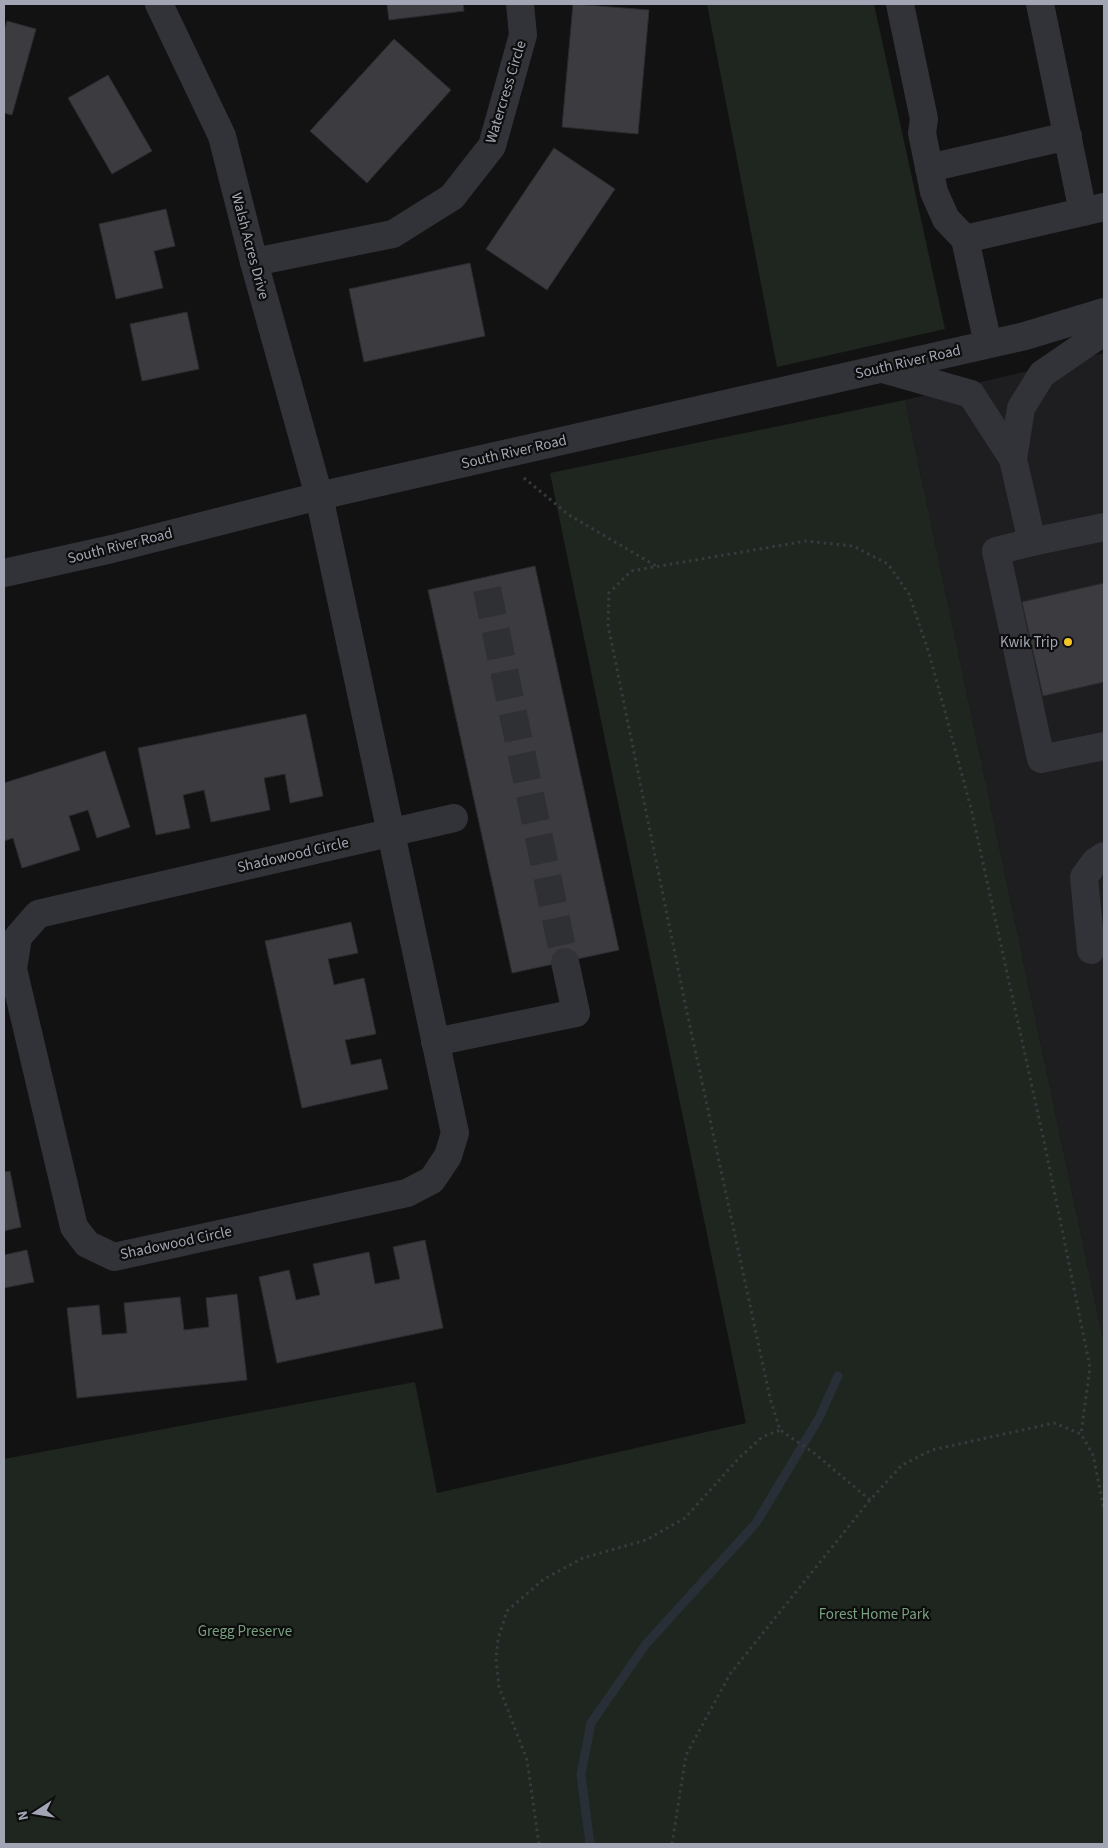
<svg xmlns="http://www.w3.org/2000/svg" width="1108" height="1848" viewBox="0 0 1108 1848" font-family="'Source Sans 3',sans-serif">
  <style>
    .built { fill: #1e1e20 }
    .green { fill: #1e261f }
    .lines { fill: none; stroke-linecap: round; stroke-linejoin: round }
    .stream { stroke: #282f37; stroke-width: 9 }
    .building { fill: #3c3c40; stroke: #2c2b2f }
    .minor-tunnel { stroke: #2f3033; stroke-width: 28; stroke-dasharray: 28 14; stroke-linecap: butt }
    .path { stroke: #383a3f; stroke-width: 3; stroke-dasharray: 2.5 4; stroke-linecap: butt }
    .minor { stroke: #323338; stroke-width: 28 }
    .poi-dot { fill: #f7c525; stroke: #0d0d0e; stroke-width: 2 }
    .labels { text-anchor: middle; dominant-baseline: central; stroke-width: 4.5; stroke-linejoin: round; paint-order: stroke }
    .street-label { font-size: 15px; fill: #a2a6b4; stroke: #0d0d0e }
    .poi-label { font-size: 15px; fill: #a2a6b4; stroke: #0d0d0e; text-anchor: end }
    .park-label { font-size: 15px; fill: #79a07f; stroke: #0d0d0e }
  </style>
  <rect width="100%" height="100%" fill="#121213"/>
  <!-- built -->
  <path class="built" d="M1104,353V1344L905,400Z"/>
  <!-- green -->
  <g class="green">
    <path d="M707,4H874L945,329L777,367Z"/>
    <path d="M905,400L1104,1344V1844H4V1459L415,1382L437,1493L746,1423L550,473Z"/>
  </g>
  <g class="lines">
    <!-- stream -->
    <path class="stream" d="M590,1844L581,1774L591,1723L646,1644L756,1523L819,1418L838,1376"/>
  </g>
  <!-- building -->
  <g class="building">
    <path d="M387,4H463L464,11L389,20Z"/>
    <path d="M573,4L649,10L638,134L562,127Z"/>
    <path d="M7,21L36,29L12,115L4,113V31Z"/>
    <path d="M394,39L451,90L367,183L310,131Z"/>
    <path d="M108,75L152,151L112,174L68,98Z"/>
    <path d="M554,148L615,189L547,290L486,249Z"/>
    <path d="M166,209L175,246L154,251L163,288L116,299L99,224Z"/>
    <path d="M470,263L485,336L364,362L349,289Z"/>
    <path d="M187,312L199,369L142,381L130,324Z"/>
    <path d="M535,566L619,950L512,973L428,590Z"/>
    <path d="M1104,583V682L1043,696L1022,602Z"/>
    <path d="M306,714L323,796L290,803L285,774L264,778L270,810L211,822L204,790L183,795L190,828L156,835L138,748Z"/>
    <path d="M105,751L130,827L97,838L88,810L69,816L80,850L22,868L13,838L4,841V783Z"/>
    <path d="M351,922L358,953L328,959L334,985L364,978L376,1034L345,1040L351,1065L381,1059L388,1089L302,1108L265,941Z"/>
    <path d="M10,1171L21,1227L4,1231V1172Z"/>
    <path d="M425,1240L443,1328L277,1363L259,1277L289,1270L296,1300L320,1295L313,1264L369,1252L375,1284L400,1279L393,1247Z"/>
    <path d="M27,1250L34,1282L4,1288V1255Z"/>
    <path d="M237,1294L247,1380L77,1398L67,1308L99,1305L102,1335L127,1333L124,1303L180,1297L184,1330L209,1327L206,1298Z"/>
  </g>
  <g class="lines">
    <!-- minor-tunnel -->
    <path class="minor-tunnel" d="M487,589L565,962"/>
    <!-- path -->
    <g class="path">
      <path d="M524,478L569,515L656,566"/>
      <path d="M870,1500L814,1453L780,1430L770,1398L685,1003L608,625L609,593L631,571L806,541L853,546L888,564L909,594L929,653L971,808L1045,1146L1090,1367L1081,1434"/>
      <path d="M539,1844L527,1760L499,1687L496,1659L498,1639L507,1611L544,1579L583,1558L646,1540L685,1518L739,1458L762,1437L780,1430"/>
      <path d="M672,1844L686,1755L730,1674L870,1500L902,1465L932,1450L1054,1423L1081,1434L1093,1455L1104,1509"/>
    </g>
    <!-- minor -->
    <g class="minor">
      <path d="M159,4L222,136L254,262L319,496L455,1133L448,1156L432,1180L407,1193L114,1257L87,1244L74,1227L13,969L18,937L38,914L454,818"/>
      <path d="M900,4L924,119L922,133L934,192L946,219L965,239"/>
      <path d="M1040,4L1083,212"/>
      <path d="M929,168L1068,136"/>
      <path d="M254,262L393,234L452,197L492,146L523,35L520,4"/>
      <path d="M988,344L965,239L1104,207"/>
      <path d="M883,369L971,394L1013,459L1032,542L1104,527"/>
      <path d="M1013,459L1021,408L1042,374L1099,335"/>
      <path d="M1032,542L996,551L1041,759L1104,746"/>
      <path d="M4,573L112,549L319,496L1025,336L1104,312"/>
      <path d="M1091,950L1084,877L1095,862L1104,856"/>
      <path d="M435,1042L576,1013L565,962"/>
    </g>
  </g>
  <!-- markers -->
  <circle class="poi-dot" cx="1068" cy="642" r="5"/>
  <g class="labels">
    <!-- street labels -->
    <g class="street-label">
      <text transform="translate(506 92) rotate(-73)">Watercress Circle</text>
      <text transform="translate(250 246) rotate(75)">Walsh Acres Drive</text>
      <text transform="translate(908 362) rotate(-13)">South River Road</text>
      <text transform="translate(514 452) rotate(-13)">South River Road</text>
      <text transform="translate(120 546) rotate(-14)">South River Road</text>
      <text transform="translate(293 855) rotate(-13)">Shadowood Circle</text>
      <text transform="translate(176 1243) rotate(-12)">Shadowood Circle</text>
    </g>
    <!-- poi labels -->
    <g class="poi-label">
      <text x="1058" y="642">Kwik Trip</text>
    </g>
    <!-- park labels -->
    <g class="park-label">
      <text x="874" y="1614">Forest Home Park</text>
      <text x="245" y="1631">Gregg Preserve</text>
    </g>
  </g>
  <!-- border -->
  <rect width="1108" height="1848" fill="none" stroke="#a2a6b4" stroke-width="10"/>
  <!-- north arrow -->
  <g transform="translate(35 1813) rotate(258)" stroke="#0d0d0e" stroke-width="4" paint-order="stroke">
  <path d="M0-4L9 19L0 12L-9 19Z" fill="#a2a6b4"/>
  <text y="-8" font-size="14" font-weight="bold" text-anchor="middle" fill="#a2a6b4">N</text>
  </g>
</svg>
